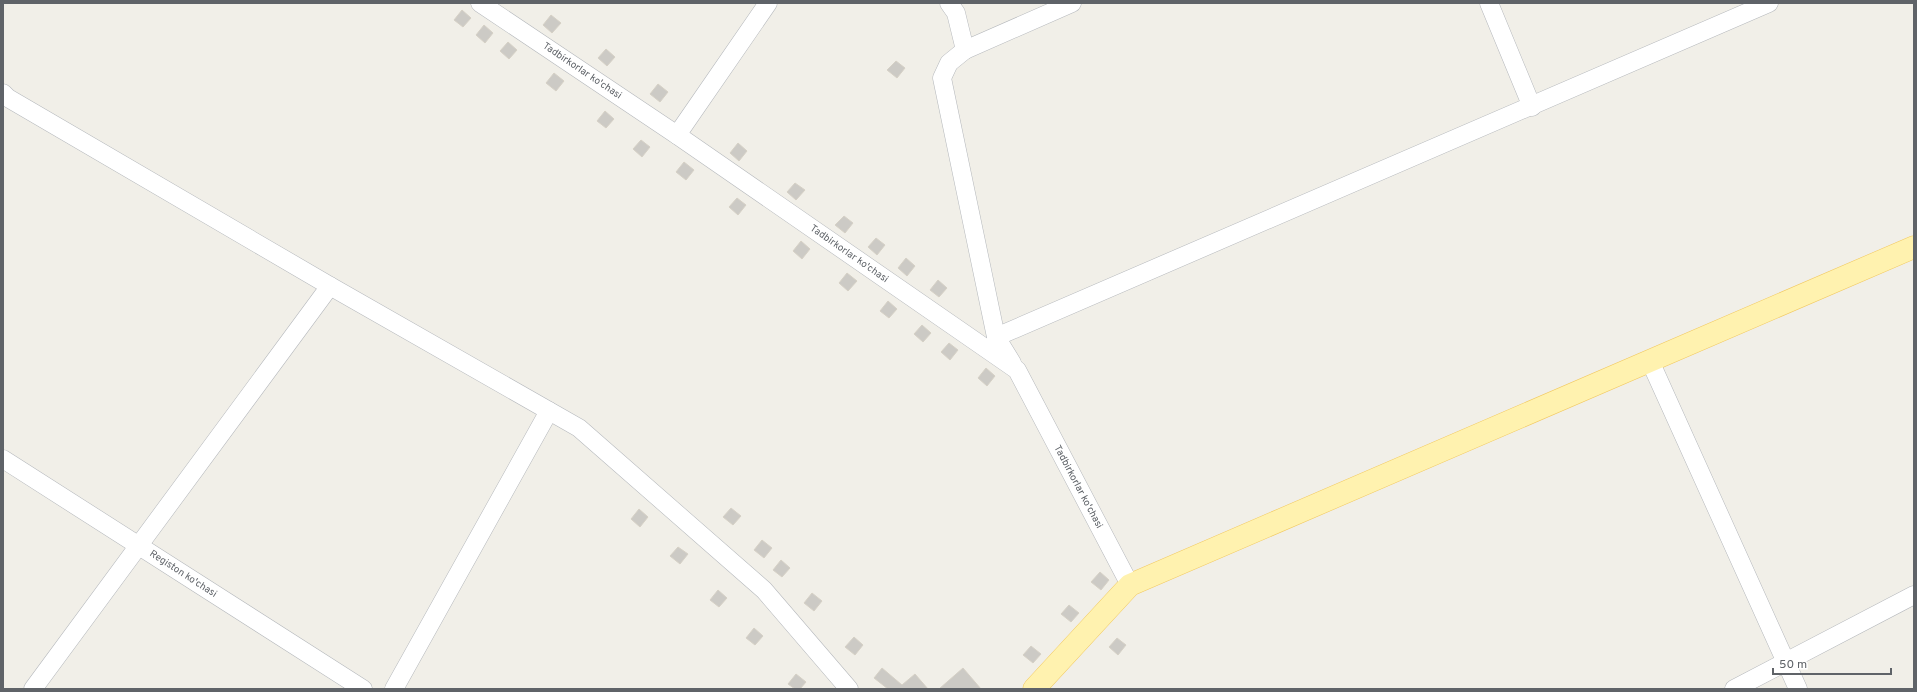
<svg xmlns="http://www.w3.org/2000/svg" width="1917" height="692" viewBox="0 0 1917 692" font-family="Overpass,sans-serif">
  <style>
    .building { fill: #cccac5; stroke: #d6d1c6 }
    .lines { fill: none; stroke-linecap: round; stroke-linejoin: round }
    .minor-casing { stroke: #b5b8bc; stroke-width: 19 }
    .major-casing { stroke: #f2c960; stroke-width: 23 }
    .minor { stroke: #fff; stroke-width: 18 }
    .major { stroke: #fff2af; stroke-width: 22 }
    .labels { text-anchor: middle; dominant-baseline: central; stroke-width: 3.5; stroke-linejoin: round; paint-order: stroke }
    .street-label { font-size: 10px; fill: #5f6368; stroke: #fff }
  </style>
  <rect width="100%" height="100%" fill="#f1efe8"/>
  <!-- building -->
  <g class="building">
    <path d="M462,10L471,18L463,27L454,20Z"/>
    <path d="M551,15L561,23L552,33L543,25Z"/>
    <path d="M484,25L493,33L485,43L476,35Z"/>
    <path d="M508,42L517,50L509,59L500,51Z"/>
    <path d="M606,49L615,57L607,66L598,58Z"/>
    <path d="M896,61L905,68L897,78L887,70Z"/>
    <path d="M554,73L564,81L556,91L546,83Z"/>
    <path d="M658,84L668,92L660,102L650,94Z"/>
    <path d="M605,111L614,119L606,128L597,121Z"/>
    <path d="M641,140L650,147L642,157L633,149Z"/>
    <path d="M738,143L747,151L739,161L730,153Z"/>
    <path d="M684,162L694,170L686,180L676,172Z"/>
    <path d="M795,183L805,190L796,200L787,192Z"/>
    <path d="M737,198L746,205L738,215L729,207Z"/>
    <path d="M844,216L853,223L845,233L835,225Z"/>
    <path d="M876,238L885,245L877,255L868,247Z"/>
    <path d="M801,241L810,249L802,259L793,251Z"/>
    <path d="M906,258L915,266L907,276L898,268Z"/>
    <path d="M847,273L857,281L848,291L839,283Z"/>
    <path d="M938,280L947,288L939,297L930,290Z"/>
    <path d="M888,301L897,309L889,318L880,311Z"/>
    <path d="M922,325L931,333L923,342L914,334Z"/>
    <path d="M949,343L958,350L950,360L941,352Z"/>
    <path d="M986,368L995,376L987,386L978,378Z"/>
    <path d="M731,508L741,516L733,525L723,517Z"/>
    <path d="M639,509L648,517L640,527L631,519Z"/>
    <path d="M762,540L772,548L764,558L754,550Z"/>
    <path d="M678,547L688,554L680,564L670,556Z"/>
    <path d="M781,560L790,568L782,577L773,570Z"/>
    <path d="M1100,572L1109,580L1101,590L1091,582Z"/>
    <path d="M718,590L727,598L719,607L710,600Z"/>
    <path d="M812,593L822,601L814,611L804,603Z"/>
    <path d="M1069,605L1079,613L1071,622L1061,614Z"/>
    <path d="M754,628L763,636L755,645L746,638Z"/>
    <path d="M854,637L863,645L855,655L845,647Z"/>
    <path d="M1117,638L1126,645L1118,655L1109,647Z"/>
    <path d="M1031,646L1041,654L1033,663L1023,655Z"/>
    <path d="M882,668L902,685L915,674L928,689H888L874,678Z"/>
    <path d="M963,668L981,689H939Z"/>
    <path d="M796,674L806,682L800,689H795L788,684Z"/>
  </g>
  <g class="lines">
    <!-- minor casing -->
    <g class="minor-casing">
      <g id="minor">
        <path d="M480,3L677,135L1017,370L1130,585"/>
        <path d="M949,3L956,13L965,50L1072,3"/>
        <path d="M1489,3L1532,107"/>
        <path d="M965,50L949,63L942,78L996,337"/>
        <path d="M3,93L8,98L330,286L579,428L764,590L849,689"/>
        <path d="M677,135L768,3"/>
        <path d="M1650,361L1798,689"/>
        <path d="M1012,363L996,337L1769,3"/>
        <path d="M3,459L363,689"/>
        <path d="M33,689L330,286"/>
        <path d="M394,689L549,411"/>
        <path d="M1734,689L1914,595"/>
      </g>
    </g>
    <!-- major casing -->
    <g class="major-casing">
      <path id="major" d="M1034,689L1130,585L1914,247"/>
    </g>
    <!-- minor -->
    <use href="#minor" class="minor"/>
    <!-- major -->
    <use href="#major" class="major"/>
  </g>
  <g class="labels">
    <!-- street labels -->
    <g class="street-label">
      <text transform="translate(582 71) rotate(34)">Tadbirkorlar ko'chasi</text>
      <text transform="translate(849 254) rotate(35)">Tadbirkorlar ko'chasi</text>
      <text transform="translate(1078 487) rotate(62)">Tadbirkorlar ko'chasi</text>
      <text transform="translate(183 574) rotate(33)">Registon ko'chasi</text>
    </g>
  </g>
  <!-- border -->
  <rect width="1917" height="692" fill="none" stroke="#5f6368" stroke-width="8"/>
  <!-- scale -->
  <path d="M1773 668v6h118v-6" fill="none" stroke="#5f6368" stroke-width="2"/>
  <text x="1779" y="668" font-size="12" fill="#5f6368" stroke="#ffffff" stroke-width="3" paint-order="stroke">50 m</text>
</svg>
